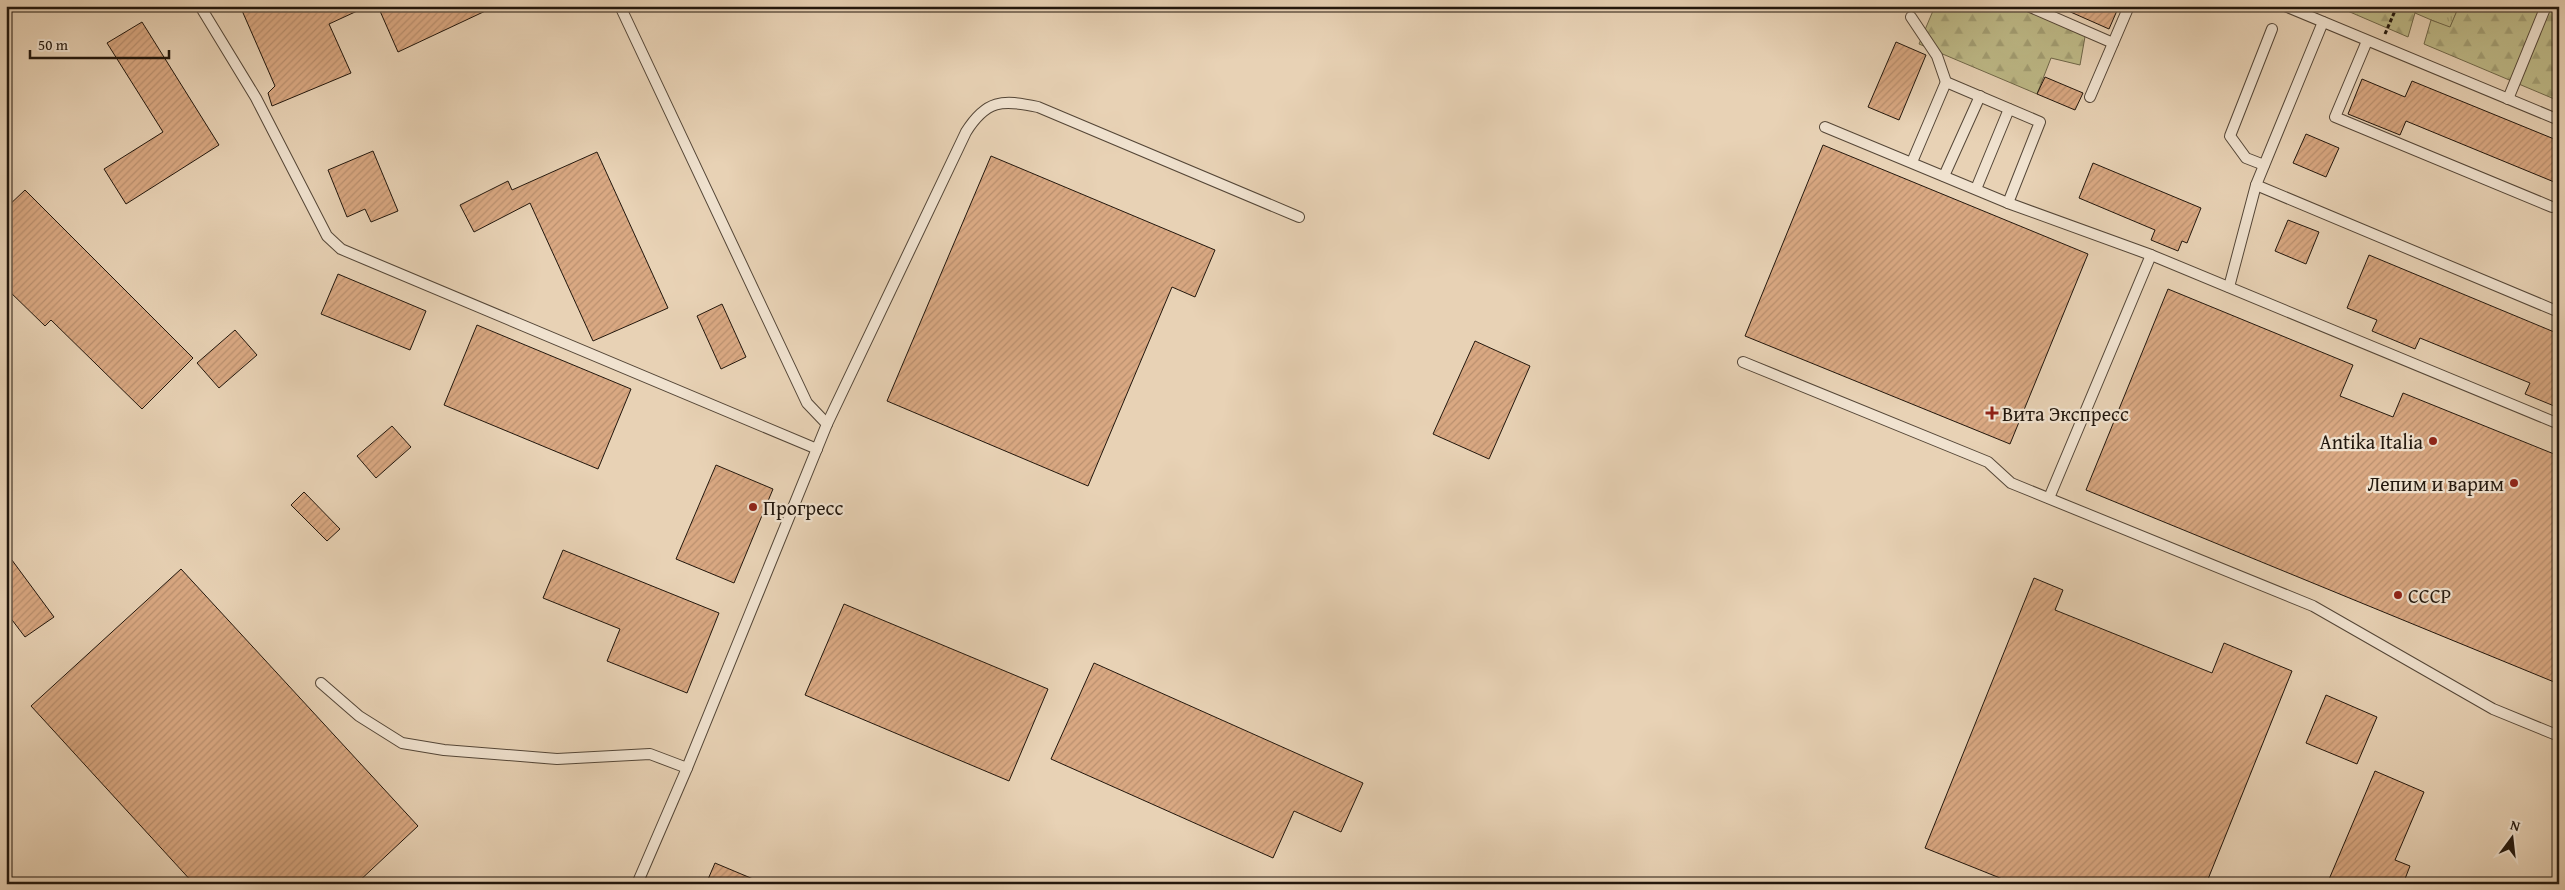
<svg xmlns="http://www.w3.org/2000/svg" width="2565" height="890" viewBox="0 0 2565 890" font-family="'Gentium Book Plus',serif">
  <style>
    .grass { fill: url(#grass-tufts); stroke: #70684a }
    .forest { fill: url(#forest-firs); stroke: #70684a }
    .building { fill: url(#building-hatch); stroke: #22170d }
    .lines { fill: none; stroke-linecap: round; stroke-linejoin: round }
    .lane-casing { stroke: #544637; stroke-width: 12 }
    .path { stroke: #22170d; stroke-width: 3; stroke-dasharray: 4 2.5; stroke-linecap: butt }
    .lane { stroke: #f0e2cf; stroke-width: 10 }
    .rail { stroke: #22170d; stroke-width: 4; stroke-dasharray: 9 9; stroke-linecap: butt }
    .poi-dot { fill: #8f2418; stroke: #f0e2cf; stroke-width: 2 }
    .labels { text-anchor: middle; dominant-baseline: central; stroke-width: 4.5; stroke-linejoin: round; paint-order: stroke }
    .poi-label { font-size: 20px; fill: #22170d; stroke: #f0e2cf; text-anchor: start }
  </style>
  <defs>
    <pattern id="grass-tufts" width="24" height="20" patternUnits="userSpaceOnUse" patternTransform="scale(1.25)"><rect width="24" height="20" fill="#beba88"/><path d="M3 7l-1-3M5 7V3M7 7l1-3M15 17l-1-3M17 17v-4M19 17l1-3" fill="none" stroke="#a39f74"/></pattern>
    <pattern id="forest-firs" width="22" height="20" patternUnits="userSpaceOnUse" patternTransform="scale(1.25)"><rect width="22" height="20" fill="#beba88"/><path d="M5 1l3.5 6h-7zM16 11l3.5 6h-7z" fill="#a39f74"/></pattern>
    <pattern id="building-hatch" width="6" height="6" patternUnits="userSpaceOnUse" patternTransform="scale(1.25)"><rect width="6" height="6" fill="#d9a882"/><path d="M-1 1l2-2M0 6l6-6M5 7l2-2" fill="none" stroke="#ba906f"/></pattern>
  </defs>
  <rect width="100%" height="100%" fill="#e8d2b5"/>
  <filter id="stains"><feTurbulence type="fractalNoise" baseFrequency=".004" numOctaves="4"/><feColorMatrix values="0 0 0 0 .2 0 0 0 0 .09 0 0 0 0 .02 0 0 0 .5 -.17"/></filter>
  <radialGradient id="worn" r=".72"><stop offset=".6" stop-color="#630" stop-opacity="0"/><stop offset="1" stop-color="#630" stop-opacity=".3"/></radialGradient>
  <!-- grass -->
  <path class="grass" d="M2417,6H2459L2450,28L2415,13Z"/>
  <!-- forest -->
  <g class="forest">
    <path d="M1935,6H2028L2086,31L2080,65L2051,58L2037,94L1919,44Z"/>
    <path d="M2336,6H2417L2408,37Z"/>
    <path d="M2459,6H2559V101L2424,44L2431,20L2450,27Z"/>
  </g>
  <!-- building -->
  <g class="building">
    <path d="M240,6H368L329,24L351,73L272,106L268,93L275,86Z"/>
    <path d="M389,6H496L398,52L380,11Z"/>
    <path d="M2057,6H2119L2109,29Z"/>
    <path d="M142,22L219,145L126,204L104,169L163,132L107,43Z"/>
    <path d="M1896,42L1926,55L1899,120L1868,107Z"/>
    <path d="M2045,77L2083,93L2075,110L2037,94Z"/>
    <path d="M2362,79L2405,97L2412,81L2559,141V184L2406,121L2400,135L2348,114Z"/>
    <path d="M2306,134L2339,148L2326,177L2293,163Z"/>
    <path d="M1823,145L2088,254L2010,444L1745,336Z"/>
    <path d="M373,151L398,211L371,222L365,209L347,217L328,170Z"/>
    <path d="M597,152L668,308L593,341L530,203L474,232L460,205L508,181L512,190Z"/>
    <path d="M991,156L1215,250L1195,297L1172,287L1088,486L887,401Z"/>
    <path d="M2093,163L2201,208L2187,243L2182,241L2178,251L2151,240L2155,230L2079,198Z"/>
    <path d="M25,190L193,358L142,409L51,320L45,326L6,288V208Z"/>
    <path d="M2288,220L2319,232L2306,264L2275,251Z"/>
    <path d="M2369,255L2559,334V408L2525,394L2530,383L2420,338L2415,349L2372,331L2377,320L2347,308Z"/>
    <path d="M338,274L426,311L410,350L321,314Z"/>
    <path d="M2168,289L2353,365L2340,396L2393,417L2403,393L2559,456V684L2086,490Z"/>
    <path d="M722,304L746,357L721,369L697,316Z"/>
    <path d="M477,325L631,389L598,469L444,405Z"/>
    <path d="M235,330L257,355L219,388L197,363Z"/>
    <path d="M1475,341L1530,366L1489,459L1433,434Z"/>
    <path d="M392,426L411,447L376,478L357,456Z"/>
    <path d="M716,465L773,489L734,583L676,559Z"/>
    <path d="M304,492L340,529L327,541L291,505Z"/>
    <path d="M563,550L719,613L687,693L607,661L620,629L543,598Z"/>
    <path d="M6,552L54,617L25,637L6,612Z"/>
    <path d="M181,569L418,826L356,884H194L31,706Z"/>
    <path d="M2034,578L2063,590L2055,610L2212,673L2224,643L2292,671L2206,884H2015L1925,848Z"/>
    <path d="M844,604L1048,689L1009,781L805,695Z"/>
    <path d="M1094,663L1363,783L1341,832L1294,811L1273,858L1051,759Z"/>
    <path d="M2326,695L2377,717L2357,764L2306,743Z"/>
    <path d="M2375,771L2424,792L2395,860L2410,866L2403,884H2327Z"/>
    <path d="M715,863L765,884H706Z"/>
  </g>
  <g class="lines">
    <!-- lane casing -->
    <g class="lane-casing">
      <g id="lane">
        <path d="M200,6L256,98L327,236L341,249L367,260L817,449"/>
        <path d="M620,6L807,403L827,424"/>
        <path d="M2028,6L2113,43"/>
        <path d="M2285,6L2559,120"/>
        <path d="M1911,17L1937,56L1946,82L2040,122L2008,203"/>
        <path d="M2323,22L2256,185L2559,312"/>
        <path d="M2367,41L2335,117L2552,207"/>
        <path d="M2090,97L2129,6"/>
        <path d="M2508,99L2546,6"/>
        <path d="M1825,127L2008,203L2151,255L2049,498"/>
        <path d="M1912,162L1946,82"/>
        <path d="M2264,165L2246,158L2230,136L2272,29"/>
        <path d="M1944,176L1980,96"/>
        <path d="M1976,189L2009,109"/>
        <path d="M2151,255L2559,424"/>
        <path d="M2229,287L2256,185"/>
        <path d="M1743,362L1988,462L2011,483L2313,606L2493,709L2559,736"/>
        <path d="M321,683L359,716L402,743L444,750L557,759L650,754L687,768"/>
        <path d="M637,884L687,768L827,424L966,132C986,100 1002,99 1038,107L1299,217"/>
      </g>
    </g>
    <!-- path -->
    <path class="path" d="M2385,34L2397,6"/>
    <!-- lane -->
    <use href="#lane" class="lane"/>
    <!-- rail -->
    <path class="rail" d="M6,873L13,884"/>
  </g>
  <!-- markers -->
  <g class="poi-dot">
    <path d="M1989.5 405.5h5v5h5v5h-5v5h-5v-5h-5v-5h5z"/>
    <circle cx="2433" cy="441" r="5"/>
    <circle cx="2514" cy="483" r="5"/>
    <circle cx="753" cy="507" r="5"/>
    <circle cx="2398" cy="595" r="5"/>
  </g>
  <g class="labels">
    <!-- poi labels -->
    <g class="poi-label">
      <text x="2002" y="413">Вита Экспресс</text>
      <text x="2423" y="441" text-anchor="end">Antika Italia</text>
      <text x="2504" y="483" text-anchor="end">Лепим и варим</text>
      <text x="763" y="507">Прогресс</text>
      <text x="2408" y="595">СССР</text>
    </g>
  </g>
  <!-- margin -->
  <rect width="2565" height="890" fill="none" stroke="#e8d2b5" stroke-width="25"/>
  <rect x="8" y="8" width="2550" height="875" fill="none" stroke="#22170d" stroke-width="2.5"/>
  <rect x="12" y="12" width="2540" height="865" fill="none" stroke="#22170d"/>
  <!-- north arrow -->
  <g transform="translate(2512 838) rotate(15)" stroke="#f0e2cf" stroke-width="4" paint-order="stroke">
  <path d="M0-4L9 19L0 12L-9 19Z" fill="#22170d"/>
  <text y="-8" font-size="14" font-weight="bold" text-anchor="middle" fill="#22170d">N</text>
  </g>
  <!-- scale -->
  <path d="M30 50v8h139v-8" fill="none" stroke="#22170d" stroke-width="2.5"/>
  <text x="38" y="50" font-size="15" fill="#22170d" stroke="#f0e2cf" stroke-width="4" paint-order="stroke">50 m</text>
  <rect width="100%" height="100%" filter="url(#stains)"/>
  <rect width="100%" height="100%" fill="url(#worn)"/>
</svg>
